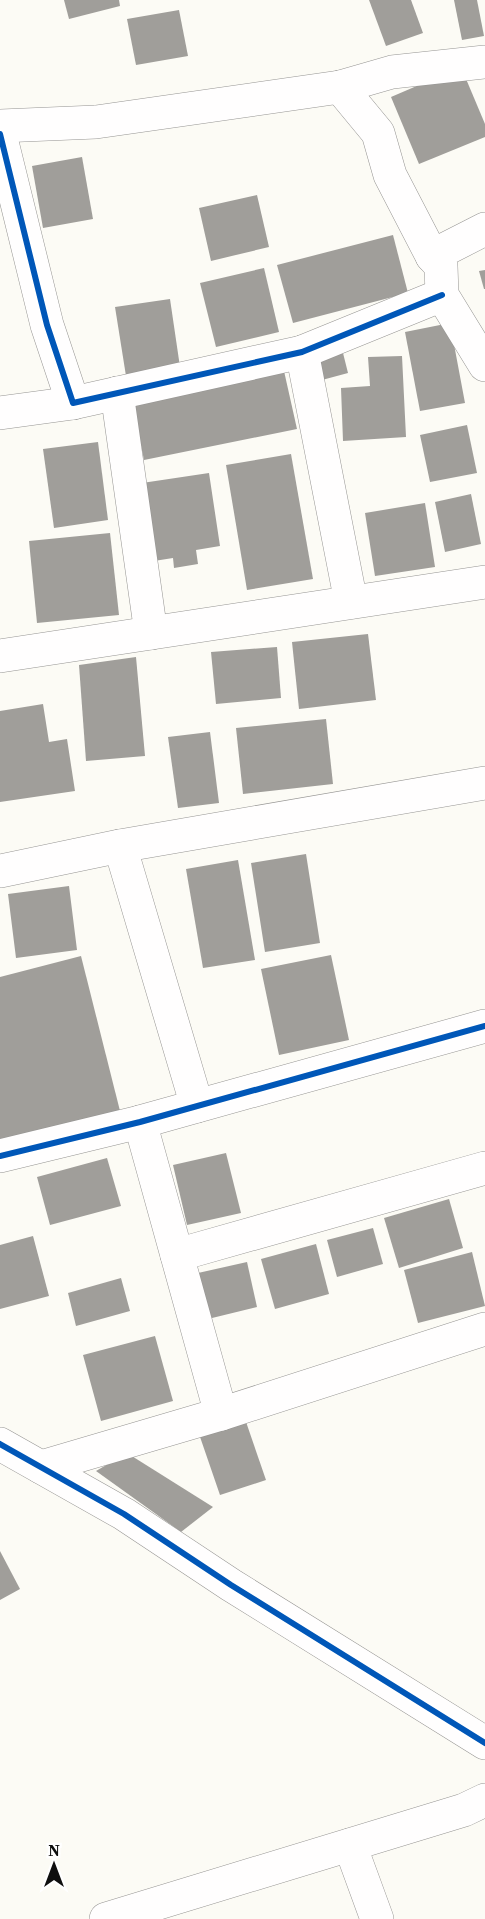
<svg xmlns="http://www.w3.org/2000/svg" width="485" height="1919" viewBox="0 0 485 1919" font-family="'Source Serif 4',serif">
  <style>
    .building { fill: #a09e9a }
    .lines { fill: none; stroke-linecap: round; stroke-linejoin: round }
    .minor-casing { stroke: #969593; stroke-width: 34 }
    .minor { stroke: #fffefe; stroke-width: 33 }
    .cycleway-casing { stroke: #fff; stroke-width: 10 }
    .cycleway { stroke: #0057b8; stroke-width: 6 }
  </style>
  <rect width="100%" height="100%" fill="#fcfbf5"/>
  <!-- building -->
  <g class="building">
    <path d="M64,0H119L120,6L69,19Z"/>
    <path d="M369,0H411L423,33L386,46Z"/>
    <path d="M454,0H477L484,36L462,40Z"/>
    <path d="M179,10L188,56L136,65L127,19Z"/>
    <path d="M461,67L485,124V137L419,164L391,97Z"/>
    <path d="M82,157L93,219L43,228L32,166Z"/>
    <path d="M257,195L269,247L211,261L199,208Z"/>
    <path d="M393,235L408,293L293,323L277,265Z"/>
    <path d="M264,268L279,332L216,347L200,283Z"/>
    <path d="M485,270V289H484L479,271Z"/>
    <path d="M170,299L180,367L126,376L115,307Z"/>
    <path d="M450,323L465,403L420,411L405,332Z"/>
    <path d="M343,353L348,373L322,380L317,360Z"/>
    <path d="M402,356L406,437L343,441L341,388L370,386L368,357Z"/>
    <path d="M284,371L297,429L144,460L132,402Z"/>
    <path d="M467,425L477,473L430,482L420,435Z"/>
    <path d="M98,442L108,520L54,528L43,449Z"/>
    <path d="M291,454L313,579L247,590L226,465Z"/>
    <path d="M209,473L220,546L196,550L198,564L174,568L173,558L154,561L142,483Z"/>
    <path d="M471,494L481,544L445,552L435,502Z"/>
    <path d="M425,503L435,567L375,576L365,513Z"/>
    <path d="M110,533L119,615L37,623L29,541Z"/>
    <path d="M368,634L376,700L299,709L292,642Z"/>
    <path d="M277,647L281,698L216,704L211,652Z"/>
    <path d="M136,657L145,756L86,761L79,665Z"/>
    <path d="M43,704L49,742L67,739L75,791L0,802V711Z"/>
    <path d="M326,719L333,784L243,794L236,728Z"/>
    <path d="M210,732L219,803L178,808L168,737Z"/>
    <path d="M306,854L320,943L265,952L251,863Z"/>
    <path d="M238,860L255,960L203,968L186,869Z"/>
    <path d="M69,886L77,950L16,958L8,894Z"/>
    <path d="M331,955L349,1040L279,1055L261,969Z"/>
    <path d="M81,956L120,1111L0,1141V977Z"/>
    <path d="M226,1153L241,1213L187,1225L173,1165Z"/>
    <path d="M107,1158L121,1206L50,1225L37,1177Z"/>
    <path d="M449,1199L463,1248L399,1268L384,1218Z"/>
    <path d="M373,1228L383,1264L337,1277L327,1240Z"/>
    <path d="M33,1236L49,1296L0,1309V1245Z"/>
    <path d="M316,1244L329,1294L275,1309L261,1259Z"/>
    <path d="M472,1252L485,1306L418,1323L404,1270Z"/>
    <path d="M247,1262L257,1307L208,1319L198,1273Z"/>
    <path d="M121,1278L130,1311L76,1326L68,1293Z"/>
    <path d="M155,1336L173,1401L101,1421L83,1355Z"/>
    <path d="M245,1419L266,1480L220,1495L199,1434Z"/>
    <path d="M127,1453L213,1507L181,1532L96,1471Z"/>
    <path d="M0,1551L20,1589L0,1600Z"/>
  </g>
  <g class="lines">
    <!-- minor casing -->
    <g class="minor-casing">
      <g id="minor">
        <path d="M340,87L378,133L390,175L432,256"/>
        <path d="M0,126L96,122L340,87L392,72L485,62"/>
        <path d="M0,134L47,325L73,403L302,352L442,295"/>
        <path d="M485,229L432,256L441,266L442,295L485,365"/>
        <path d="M302,352L351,602"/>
        <path d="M117,393L151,633"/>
        <path d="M0,413L73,403"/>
        <path d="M0,656L485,582"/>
        <path d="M120,846L197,1106"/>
        <path d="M0,871L120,846L485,783"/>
        <path d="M140,1122L221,1414"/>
        <path d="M0,1156L140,1122L485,1026"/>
        <path d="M177,1255L485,1168"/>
        <path d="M0,1444L124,1514L231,1585L485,1743"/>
        <path d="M41,1467L221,1414L485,1329"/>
        <path d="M350,1845L377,1919"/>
        <path d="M106,1919L464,1810L485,1800"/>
      </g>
    </g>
    <!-- minor -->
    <use href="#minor" class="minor"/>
    <!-- cycleway casing -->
    <g class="cycleway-casing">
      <g id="cycleway">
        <path d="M0,134L47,325L73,403L302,352L442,295"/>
        <path d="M0,1156L140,1122L485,1026"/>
        <path d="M0,1444L124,1514L231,1585L485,1743"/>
      </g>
    </g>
    <!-- cycleway -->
    <use href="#cycleway" class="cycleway"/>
  </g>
  <!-- north arrow -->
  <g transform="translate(54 1865)" stroke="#ffffff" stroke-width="4.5" paint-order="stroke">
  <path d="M0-4.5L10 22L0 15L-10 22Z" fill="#0f0f0f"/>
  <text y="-9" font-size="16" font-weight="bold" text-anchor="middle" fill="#0f0f0f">N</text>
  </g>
</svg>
